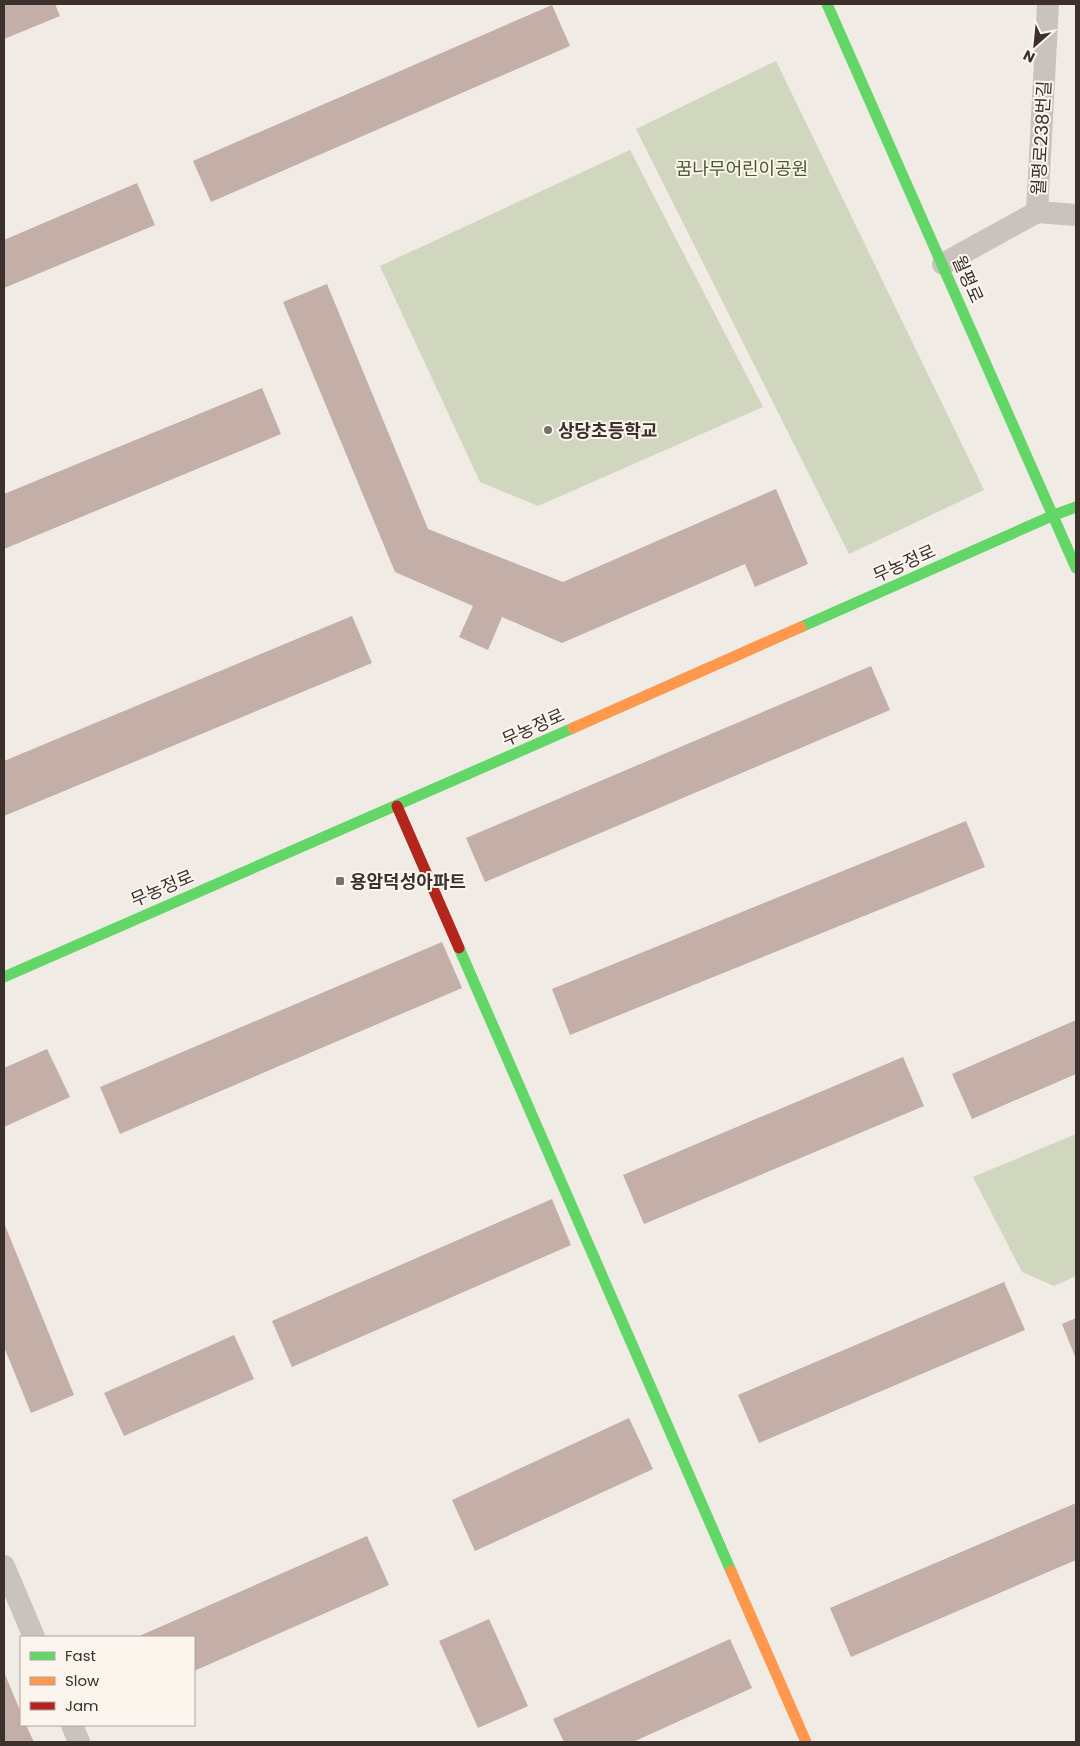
<svg xmlns="http://www.w3.org/2000/svg" width="1080" height="1746" viewBox="0 0 1080 1746" font-family="Poppins,'Noto Sans KR',sans-serif">
  <style>
    .green { fill: #d1d6bf }
    .building { fill: #c3afa7 }
    .lines { fill: none; stroke-linecap: round; stroke-linejoin: round }
    .street { stroke: #c9c3be; stroke-width: 22 }
    .fast { stroke: #63d668; stroke-width: 11 }
    .slow { stroke: #ff974d; stroke-width: 11 }
    .jam { stroke: #b3261e; stroke-width: 11 }
    .poi-dot { fill: #7a716c; stroke: #fbf5ee; stroke-width: 2 }
    .labels { text-anchor: middle; dominant-baseline: central; stroke-width: 4; stroke-linejoin: round; paint-order: stroke }
    .street-label { font-size: 18px; fill: #3b302b; stroke: #fbf5ee }
    .park-label { font-size: 18px; fill: #4a5a2e; stroke: #fbf5ee }
    .poi-label { font-size: 18px; font-weight: bold; fill: #3b302b; stroke: #fbf5ee; text-anchor: start }
  </style>
  <rect width="100%" height="100%" fill="#f0ebe5"/>
  <!-- green -->
  <g class="green">
    <path d="M776,61L984,490L849,554L636,129Z"/>
    <path d="M630,150L763,407L538,506L480,482L380,266Z"/>
    <path d="M1076,1134V1276L1054,1286L1022,1272L973,1177Z"/>
  </g>
  <!-- building -->
  <g class="building">
    <path d="M4,4H55L60,16L4,39Z"/>
    <path d="M552,5L570,46L211,202L193,161Z"/>
    <path d="M137,183L155,225L4,288V240Z"/>
    <path d="M327,284L428,529L563,582L776,489L808,564L755,587L745,564L562,643L502,617L488,650L459,637L473,606L395,572L283,302Z"/>
    <path d="M262,388L281,434L4,549V494Z"/>
    <path d="M352,616L372,663L4,816V761Z"/>
    <path d="M871,666L890,710L485,882L466,838Z"/>
    <path d="M966,821L985,867L570,1035L552,989Z"/>
    <path d="M442,942L462,988L120,1134L100,1087Z"/>
    <path d="M1076,1020V1074L972,1119L952,1074Z"/>
    <path d="M47,1049L70,1097L4,1127V1068Z"/>
    <path d="M903,1057L924,1106L644,1224L623,1175Z"/>
    <path d="M552,1199L571,1245L292,1367L272,1321Z"/>
    <path d="M4,1223L74,1395L31,1413L4,1347Z"/>
    <path d="M1004,1282L1025,1330L759,1443L738,1395Z"/>
    <path d="M1076,1318V1359L1062,1324Z"/>
    <path d="M234,1335L254,1379L124,1436L104,1393Z"/>
    <path d="M629,1418L653,1469L475,1551L452,1500Z"/>
    <path d="M1076,1503V1560L851,1657L830,1608Z"/>
    <path d="M367,1536L389,1585L194,1671V1637H137Z"/>
    <path d="M489,1619L528,1706L478,1728L439,1641Z"/>
    <path d="M730,1639L752,1688L633,1742H564L553,1719Z"/>
    <path d="M4,1672L21,1713V1725H26L34,1742H4Z"/>
  </g>
  <g class="lines">
    <!-- street -->
    <g class="street">
      <path d="M1037,212L1076,215"/>
      <path d="M943,264L1037,212L1048,4"/>
      <path d="M4,1566L34,1637"/>
      <path d="M72,1725L79,1742"/>
    </g>
    <!-- fast -->
    <g class="fast">
      <path d="M827,4L1076,568"/>
      <path d="M801,627L1054,515L1076,507"/>
      <path d="M459,948L731,1571"/>
      <path d="M4,977L573,728"/>
    </g>
    <!-- slow -->
    <g class="slow">
      <path d="M573,728L801,627"/>
      <path d="M731,1571L806,1742"/>
    </g>
    <!-- jam -->
    <path class="jam" d="M397,806L459,948"/>
  </g>
  <!-- markers -->
  <g class="poi-dot">
    <circle cx="548" cy="430" r="5"/>
    <rect x="335" y="876" width="10" height="10" rx="2.5"/>
  </g>
  <g class="labels">
    <!-- street labels -->
    <g class="street-label">
      <text transform="translate(1041 138) rotate(-87)">월평로238번길</text>
      <text transform="translate(968 279) rotate(66)">월평로</text>
      <text transform="translate(904 563) rotate(-24)">무농정로</text>
      <text transform="translate(533 727) rotate(-24)">무농정로</text>
      <text transform="translate(162 888) rotate(-23)">무농정로</text>
    </g>
    <!-- park labels -->
    <g class="park-label">
      <text x="742" y="168">꿈나무어린이공원</text>
    </g>
    <!-- poi labels -->
    <g class="poi-label">
      <text x="558" y="430">상당초등학교</text>
      <text x="350" y="881">용암덕성아파트</text>
    </g>
  </g>
  <!-- border -->
  <rect width="1080" height="1746" fill="none" stroke="#3b302b" stroke-width="10"/>
  <!-- legend -->
  <rect x="20" y="1636" width="175" height="90" fill="#fbf5ee" stroke="#aea6a0"/>
  <rect x="30" y="1652" width="25" height="8" fill="#63d668" stroke="#aea6a0"/>
  <text x="65" y="1661" font-size="15" fill="#3b302b">Fast</text>
  <rect x="30" y="1677" width="25" height="8" fill="#ff974d" stroke="#aea6a0"/>
  <text x="65" y="1686" font-size="15" fill="#3b302b">Slow</text>
  <rect x="30" y="1702" width="25" height="8" fill="#b3261e" stroke="#aea6a0"/>
  <text x="65" y="1711" font-size="15" fill="#3b302b">Jam</text>
  <!-- north arrow -->
  <g transform="translate(1035 45) rotate(207)" stroke="#fbf5ee" stroke-width="4" paint-order="stroke">
  <path d="M0-4L9 19L0 12L-9 19Z" fill="#3b302b"/>
  <text y="-8" font-size="14" font-weight="bold" text-anchor="middle" fill="#3b302b">N</text>
  </g>
</svg>
